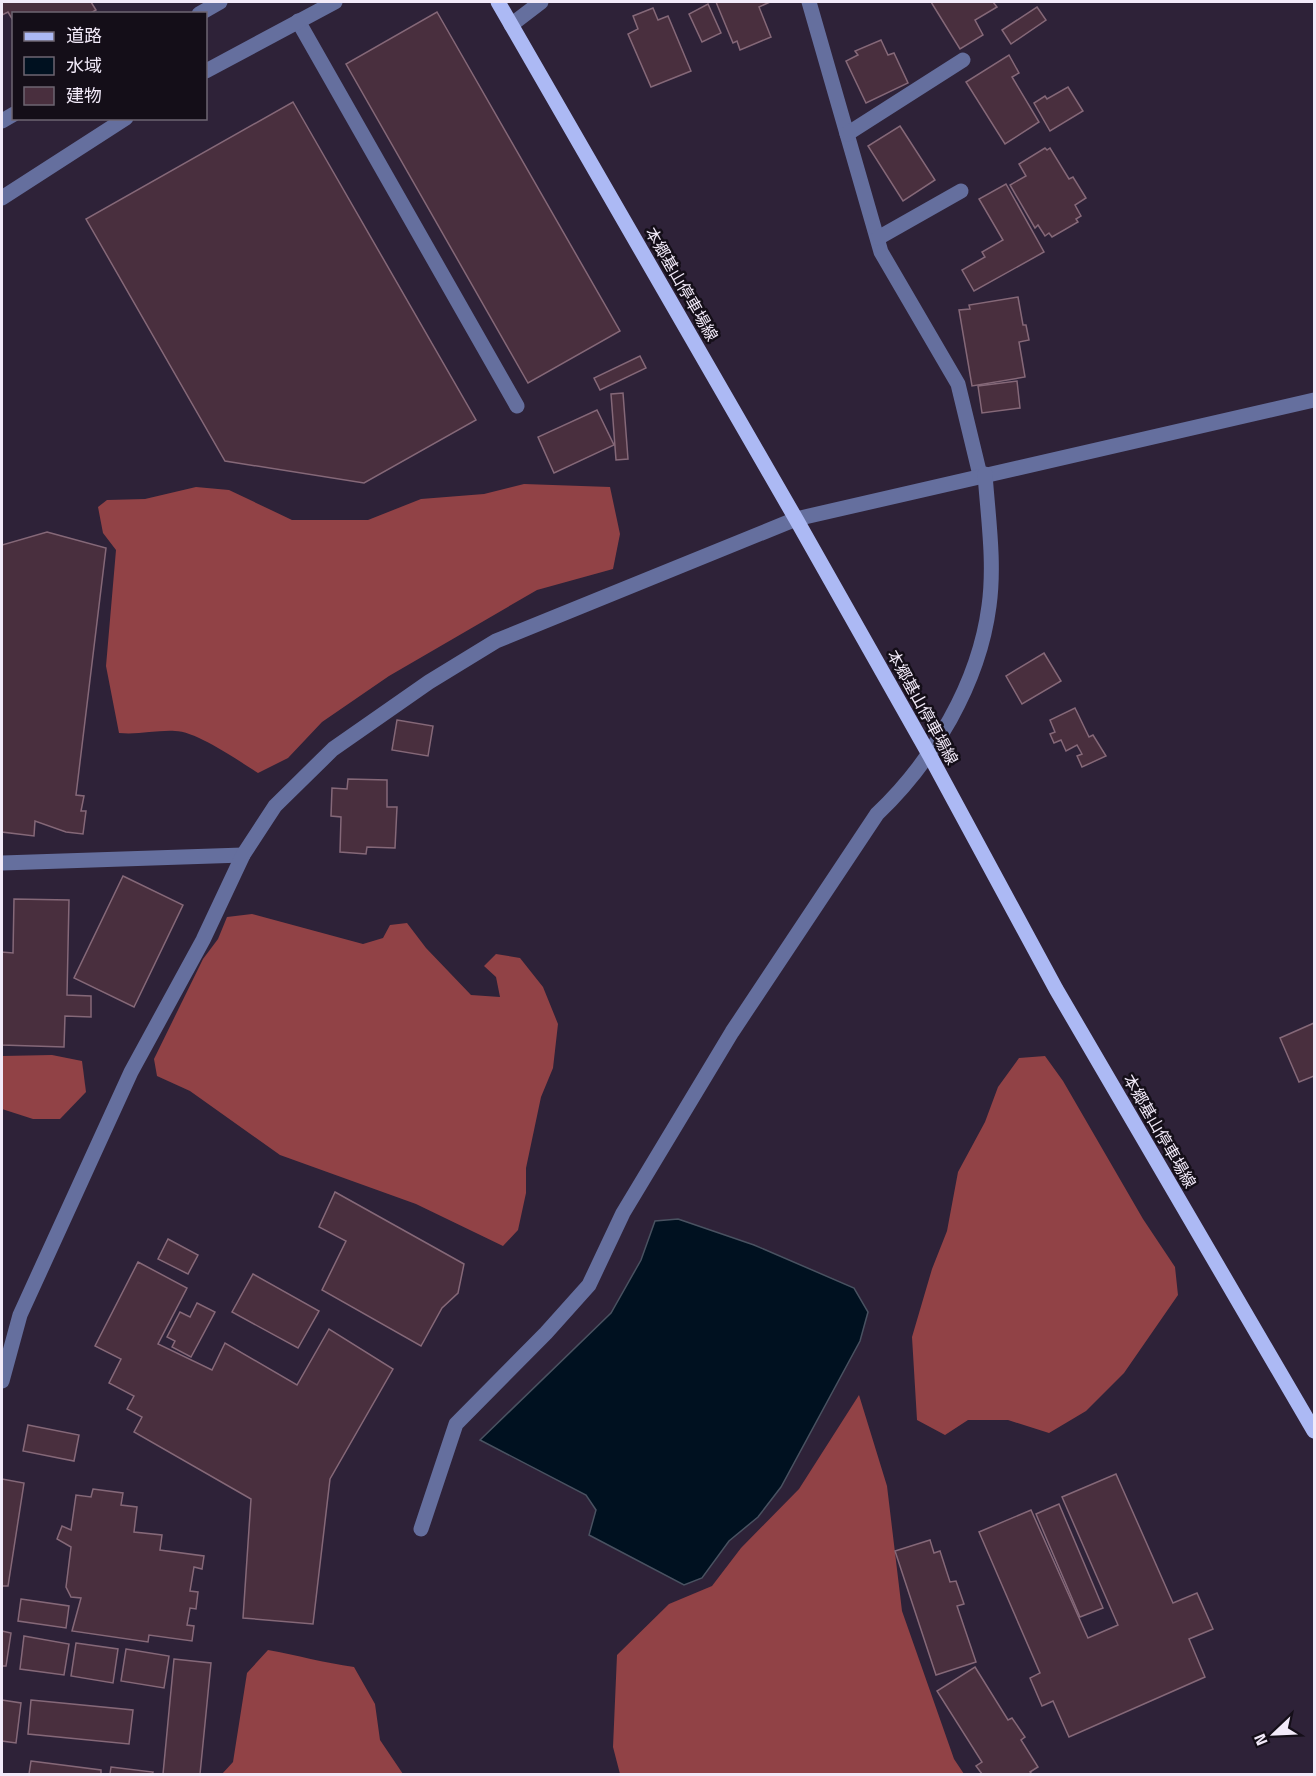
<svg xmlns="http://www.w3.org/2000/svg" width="1316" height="1776" viewBox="0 0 1316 1776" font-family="'Titillium Web','Noto Sans JP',sans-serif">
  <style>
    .forest { fill: #914246 }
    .water { fill: #001120; stroke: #495261; stroke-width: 1.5 }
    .building { fill: #492f3e; stroke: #856878; stroke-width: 1.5 }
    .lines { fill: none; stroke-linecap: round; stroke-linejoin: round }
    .minor { stroke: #656f9e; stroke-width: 15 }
    .major { stroke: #acb9f4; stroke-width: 15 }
    .labels { text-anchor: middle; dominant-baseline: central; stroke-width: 5; stroke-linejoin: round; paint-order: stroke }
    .street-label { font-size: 16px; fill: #f2eaf9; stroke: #140e18 }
  </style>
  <rect width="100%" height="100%" fill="#2e2238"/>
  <!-- forest -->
  <g class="forest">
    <path d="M524,484L610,487L620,534L613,569L537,590L389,676L322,722L288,758L258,773C239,761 196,731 175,731C156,730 138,735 119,733L106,666L116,550L103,533L98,507L107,500L145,499L196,487L229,490L292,520H368L421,499L484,494Z"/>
    <path d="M252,914L363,944L383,938L390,925L407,923L426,948L471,995L500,997L496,977L484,966L496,954L520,958L543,987L558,1024L553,1068L541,1097L526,1168V1193L518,1230L503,1246L416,1204L280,1155L190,1091L157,1076L154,1059L203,959L218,939L227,917Z"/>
    <path d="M52,1055L82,1061L86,1092L60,1119H33L2,1109V1056Z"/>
    <path d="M1045,1056L1063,1081L1143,1219L1175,1267L1178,1295L1124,1373L1086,1411L1049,1433L1008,1420H968L945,1435L917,1420L912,1337L932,1269L947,1231L958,1172L985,1122L998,1087L1019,1058Z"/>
    <path d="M859,1395L887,1486L902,1611L954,1759L964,1774H620L613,1747L617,1655L669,1604L712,1586L741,1548L799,1489Z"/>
    <path d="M268,1650C297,1655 324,1663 354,1667L375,1704L380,1740L403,1774H222L233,1762L247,1673Z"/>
  </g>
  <!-- water -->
  <path class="water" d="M678,1219L754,1245L854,1288L868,1312L860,1341L781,1487L758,1517L729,1541L702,1578L684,1585L589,1535L596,1510L586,1495L480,1440L611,1313L641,1260L655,1221Z"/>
  <!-- building -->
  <g class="building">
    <path d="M2,2H91L96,10L89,14H14V22L8,12L2,15Z"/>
    <path d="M716,2H770L759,7L771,37L740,50L737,41L733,43Z"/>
    <path d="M931,2H993L997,7L975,20L983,35L960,49Z"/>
    <path d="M708,4L721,33L702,42L689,14Z"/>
    <path d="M1037,7L1046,20L1011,44L1002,30Z"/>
    <path d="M653,8L658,20L668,16L691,71L651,87L628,34L638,29L633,16Z"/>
    <path d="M437,12L620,331L528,383L346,64Z"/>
    <path d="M881,40L888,55L894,53L908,83L866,103L846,61L858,55L855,51Z"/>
    <path d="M1009,55L1019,73L1012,77L1039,122L1005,144L966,82Z"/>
    <path d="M1068,87L1083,111L1050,131L1034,103L1045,96L1047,99Z"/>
    <path d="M293,102L476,420L364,483L225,461L86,219Z"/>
    <path d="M900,126L935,180L903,201L868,146Z"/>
    <path d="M1045,148L1047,150L1050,148L1069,179L1073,177L1086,198L1075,205L1081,216L1076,219L1078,222L1052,237L1049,233L1045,236L1038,225L1035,228L1010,185L1026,176L1019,164Z"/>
    <path d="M1006,184L1044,252L974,291L962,270L985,257L982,252L1003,240L979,199Z"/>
    <path d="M1018,297L1023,325H1026L1029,340L1019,342L1025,377L972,386L959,310L970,309L969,305Z"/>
    <path d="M640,356L646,368L600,390L594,378Z"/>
    <path d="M1017,381L1020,408L982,413L978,386Z"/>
    <path d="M623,393L628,459L616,460L611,394Z"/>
    <path d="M597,410L614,445L554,473L538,437Z"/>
    <path d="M47,532L106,548L76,795L84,796L81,811H86L83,834L66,832L35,821L34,836L2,832V545Z"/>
    <path d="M1044,653L1061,681L1022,704L1006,676Z"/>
    <path d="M1075,708L1089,737L1093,735L1106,756L1082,767L1077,756L1082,754L1077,745L1066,751L1061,740L1054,743L1050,734L1055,732L1050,720Z"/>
    <path d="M397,720L433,726L428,756L392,750Z"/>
    <path d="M348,779L387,780V807H397L395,848L367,847L366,854L340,852L341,817L331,816L332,788L347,789Z"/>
    <path d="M123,876L183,905L134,1007L74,978Z"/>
    <path d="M14,899L69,900L67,995L91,996V1017L65,1016L64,1047L2,1045V952L13,953Z"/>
    <path d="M1314,1023V1076L1299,1082L1280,1038Z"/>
    <path d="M335,1192L464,1264L458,1293L442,1308L421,1346L322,1290L346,1241L319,1227Z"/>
    <path d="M168,1239L198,1255L188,1274L158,1259Z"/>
    <path d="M138,1262L187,1288L158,1344L212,1370L225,1343L297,1385L329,1329L393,1369L330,1479L313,1624L243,1618L251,1499L134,1432L142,1417L127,1409L134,1396L109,1383L121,1359L95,1346Z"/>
    <path d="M253,1274L319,1311L298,1348L232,1312Z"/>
    <path d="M197,1303L215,1312L191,1357L172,1347L175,1341L167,1337L180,1312L190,1317Z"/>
    <path d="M28,1425L79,1435L74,1461L23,1451Z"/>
    <path d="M1116,1474L1173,1603L1197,1593L1213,1629L1189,1639L1205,1677L1069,1737L1053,1701L1042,1706L1030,1678L1040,1673L979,1532L1031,1510L1088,1638L1118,1625L1062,1497Z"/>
    <path d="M2,1479L24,1483L8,1586H2Z"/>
    <path d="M93,1489L123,1493L121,1505L137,1507L134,1532L162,1535L160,1550L204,1556L202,1569L194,1567L190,1591L198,1592L196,1609L190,1608L187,1625L194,1626L192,1641L149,1635L148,1642L72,1631L81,1598L71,1597L66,1587L71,1547L57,1539L62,1526L71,1530L76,1495L91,1497Z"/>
    <path d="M1059,1504L1103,1608L1080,1617L1036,1514Z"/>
    <path d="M930,1540L934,1553L940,1551L950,1582L956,1581L964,1604L957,1606L976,1662L936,1675L895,1551Z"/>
    <path d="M21,1599L69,1606L66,1628L18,1621Z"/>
    <path d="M2,1631L11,1633L6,1666H2Z"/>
    <path d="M24,1636L69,1644L64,1675L20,1669Z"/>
    <path d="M76,1643L118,1649L113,1683L71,1676Z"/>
    <path d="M126,1649L169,1656L164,1688L121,1681Z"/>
    <path d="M174,1659L211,1663L200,1774H163Z"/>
    <path d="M975,1667L1008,1720L1012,1718L1025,1737L1021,1740L1038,1767L1030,1772L1032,1774H982L976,1766L982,1762L937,1691Z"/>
    <path d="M2,1700L21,1703L16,1743L2,1741Z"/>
    <path d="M31,1700L133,1710L129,1744L28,1734Z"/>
    <path d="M31,1761L101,1770V1774H29Z"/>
    <path d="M111,1767L153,1772L152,1774H110Z"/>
  </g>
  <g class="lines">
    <!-- minor -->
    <g class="minor">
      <path d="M809,2L881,252L958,384L980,475"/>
      <path d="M199,14L220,2"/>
      <path d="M298,21L517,406"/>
      <path d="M511,25L541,2"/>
      <path d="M206,71L335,2"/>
      <path d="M2,121L14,114"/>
      <path d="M847,134L963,60"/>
      <path d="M2,198L126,118"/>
      <path d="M878,238L961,191"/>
      <path d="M2,863L243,855"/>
      <path d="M2,1381L20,1315L131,1072L203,940L243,855L275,806L333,749L429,682L496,641L796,519L1314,400"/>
      <path d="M421,1529L456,1424L546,1333L589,1285L623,1213L732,1032L877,814C933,761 979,683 989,606C995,563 988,517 985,474"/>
    </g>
    <!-- major -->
    <path class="major" d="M498,2L796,519L930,756L1056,989L1314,1431"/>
  </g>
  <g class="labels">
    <!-- street labels -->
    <g class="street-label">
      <text transform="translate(682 284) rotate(60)">本郷基山停車場線</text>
      <text transform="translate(923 707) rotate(61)">本郷基山停車場線</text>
      <text transform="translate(1160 1131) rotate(60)">本郷基山停車場線</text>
    </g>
  </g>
  <!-- border -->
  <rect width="1316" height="1776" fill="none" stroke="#f2eaf9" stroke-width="6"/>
  <!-- legend -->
  <rect x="12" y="12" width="195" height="108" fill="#140e18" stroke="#6d6672" stroke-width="1.5"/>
  <rect x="24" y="32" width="30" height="9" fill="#acb9f4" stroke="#6d6672" stroke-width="1.5"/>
  <text x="66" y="42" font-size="18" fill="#f2eaf9">道路</text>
  <rect x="24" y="57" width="30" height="18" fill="#001120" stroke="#6d6672" stroke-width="1.5"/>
  <text x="66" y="72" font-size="18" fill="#f2eaf9">水域</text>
  <rect x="24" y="87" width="30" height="18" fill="#492f3e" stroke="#6d6672" stroke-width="1.5"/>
  <text x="66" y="102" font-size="18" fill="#f2eaf9">建物</text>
  <!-- north arrow -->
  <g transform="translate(1274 1734) rotate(247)" stroke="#140e18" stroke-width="4.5" paint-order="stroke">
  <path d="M0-4.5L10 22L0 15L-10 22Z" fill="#f2eaf9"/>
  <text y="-9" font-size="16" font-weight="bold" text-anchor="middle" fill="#f2eaf9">N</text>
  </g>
</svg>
